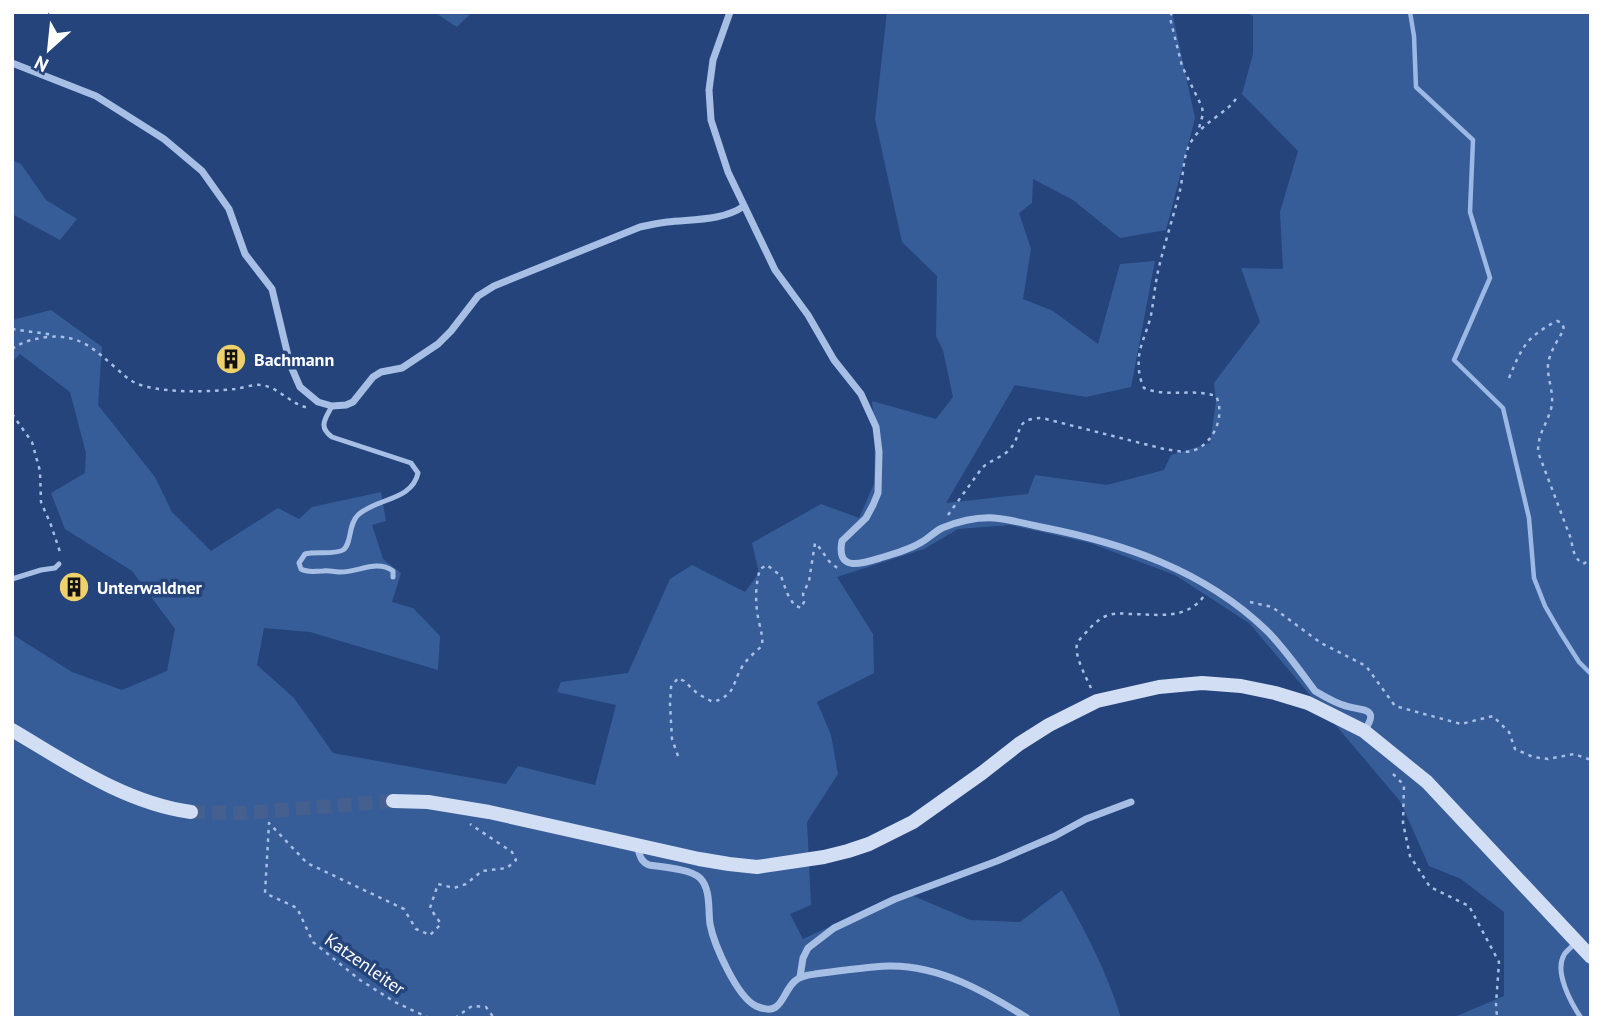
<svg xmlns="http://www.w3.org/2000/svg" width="1603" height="1030" viewBox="0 0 1603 1030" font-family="'PT Sans',sans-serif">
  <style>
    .green { fill: #375d99 }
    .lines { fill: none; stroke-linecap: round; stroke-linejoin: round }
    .stream { stroke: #9cb9e5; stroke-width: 4.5 }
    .secondary-tunnel { stroke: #45608f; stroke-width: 14; stroke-dasharray: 14 7; stroke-linecap: butt }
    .path { stroke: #a7bfe5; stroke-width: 2.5; stroke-dasharray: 3.5 5; stroke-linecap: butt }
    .service { stroke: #a7bfe5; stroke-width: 5 }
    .minor { stroke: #a7bfe5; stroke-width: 7 }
    .secondary { stroke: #d1def4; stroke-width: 14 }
    .labels { text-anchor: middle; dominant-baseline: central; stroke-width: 7; stroke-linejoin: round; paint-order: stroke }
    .poi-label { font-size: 18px; font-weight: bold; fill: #fff; stroke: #24447b; text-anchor: start }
    .street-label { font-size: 18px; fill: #fff; stroke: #24447b }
  </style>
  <rect width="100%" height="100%" fill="#24447b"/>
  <!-- green -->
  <g class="green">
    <path d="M434,12H472L457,27Z"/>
    <path d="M887,12H1172L1195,118L1166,230L1120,238L1073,200L1033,179L1032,203L1019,213L1031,249L1023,299L1053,311L1098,344L1120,264L1155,261L1131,387L1086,397L1015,385L946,503L1028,494L1035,475L1107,485L1164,470L1171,455L1210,443L1216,402L1214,383L1260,322L1241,268L1283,269L1280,212L1298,151L1242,94L1253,54V16L1245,12H1591V1018H1452L1504,996V912L1461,879L1429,866L1400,801L1249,623L1175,575L1090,543L1011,525L958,529L924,549L837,577L873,634L874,673L817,702L831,735L838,774L807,822L811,905L790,914L803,939L904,892L970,920L1020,922L1062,890C1086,932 1107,972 1121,1018H12V971L15,970L12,968V631L15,636L72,672L122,690L167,671L175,629L132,571L65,529L51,493L85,473L86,453L70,392L20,354L12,362V320L51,310L102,347L98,405L155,477L172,512L211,551L278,508L299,519L312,507L381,492L386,521L372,525L383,559L401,573L392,602L413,608L440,636L438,670L310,632L264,628L257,665L294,698L333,753L506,784L518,766L595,785L616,705L557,692L561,682L628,673L670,579L692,565L745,592L759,573L752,543L821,504L859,518L874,484L875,433L872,401L936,419L953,397L943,350L936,336L937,276L902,242L875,119Z"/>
    <path d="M12,160L21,164L46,200L77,219L60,240L12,214Z"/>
  </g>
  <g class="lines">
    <!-- stream -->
    <path class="stream" d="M1410,12L1414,36L1416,87L1473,140L1470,212L1490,278L1454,360L1503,408L1529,518L1534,578L1545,606L1560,632L1579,662L1591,674"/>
    <!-- secondary-tunnel -->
    <path class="secondary-tunnel" d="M191,812L245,813L393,801"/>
    <!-- path -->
    <g class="path">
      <path d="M1172,12L1170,18L1182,66L1202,107L1203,114L1199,128"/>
      <path d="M12,329L54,335"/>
      <path d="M12,349C23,341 34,339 47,337C80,334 94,349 117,369C126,377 132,383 144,386C170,393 208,392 235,389C243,388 253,384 261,385C279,387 291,405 309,408"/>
      <path d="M1509,378C1522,347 1526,337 1557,321L1562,323L1564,329C1558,340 1549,353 1548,365C1547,380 1555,393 1551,409C1546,426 1538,433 1538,452L1571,539C1573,550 1574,558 1583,564L1588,561L1591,557"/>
      <path d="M12,414L32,442L40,471L41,502L51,525L61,555"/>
      <path d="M1591,501V533"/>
      <path d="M948,515L982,468C990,460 1003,457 1009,450C1024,435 1012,418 1042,418L1164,449C1172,450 1183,453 1192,451C1213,445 1226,416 1216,396C1192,388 1168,398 1144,388C1139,378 1138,367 1139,356C1141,342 1148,329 1151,315C1154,299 1155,283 1159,267C1165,242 1173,218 1179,194C1184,177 1182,157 1191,142C1203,121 1228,113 1237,97"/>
      <path d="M1250,602L1272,607L1321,643L1366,666L1395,706L1461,724L1493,716L1509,732L1515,749L1533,757L1548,759L1574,754L1591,760"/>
      <path d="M1091,688C1086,677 1072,652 1078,642C1081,637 1086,633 1089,629C1094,624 1099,619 1106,616C1114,613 1120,613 1128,614C1156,614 1186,621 1204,596"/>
      <path d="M678,756L672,739L670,704L671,687L678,678L684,681L698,694L713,702C737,694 731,685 742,667C747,659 755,652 762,646C763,637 761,631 759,622C755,605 755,586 760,569L767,565L781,576L787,593L794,605L801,608L804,602L803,594L809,581L815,543C825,552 826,562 838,568"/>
      <path d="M1393,774L1404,785L1403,823L1410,856L1430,887L1469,906L1499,962L1496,1004L1497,1018"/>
      <path d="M429,1018L395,1002L360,980L313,942L297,908L265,893L269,823L307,863L404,909L416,929L430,935L441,924L430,908L438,884L454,888L466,884L482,871L507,868L516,860L512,852L470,824"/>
      <path d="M455,1018L472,1006L486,1007L494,1018"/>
    </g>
    <!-- service -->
    <g class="service">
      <path d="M332,406C325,419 318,427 332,437L411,463L418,473C412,501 376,498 358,515C348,524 352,544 343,550C335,555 315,551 305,554L299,563L301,569C308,573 315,571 323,571C329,570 333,572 339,572C357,573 376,559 393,571V577"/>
      <path d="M12,579L41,570L55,568L59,564"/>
      <path d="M1575,943C1572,947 1566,951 1564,955C1554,972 1571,1003 1581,1018"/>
    </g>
    <!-- minor -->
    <g class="minor">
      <path d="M730,12L713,60L709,90L711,120L728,172L775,270L808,315L834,360L861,394L876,427L879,452L878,493L873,505L866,518L842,541C836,572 861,564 880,558C894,554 908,550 920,543C928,539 934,532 942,528C957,522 977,517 994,518C1009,519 1026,524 1041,527C1123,543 1203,570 1265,629C1283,646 1300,671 1315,691C1325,697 1335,703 1346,706C1362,711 1381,707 1364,731"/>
      <path d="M12,63L96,96L164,139L202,171L229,209L245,254L272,289L290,364L300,387L318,402L332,406L346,405L353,402L373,377L381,372L402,368L438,344L451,331L478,296L494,286L640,227C649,225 658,223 667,222C692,219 723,221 744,206"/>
      <path d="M637,846C640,855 640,861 649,865C663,867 691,869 700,878C711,889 708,910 710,924C714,945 737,997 756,1006C783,1018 781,993 795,981C800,976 808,975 815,974C837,971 866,967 889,966C939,965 986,992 1027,1018"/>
      <path d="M800,977L803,958L808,948L834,928L895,899L997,861L1055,836L1086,819L1131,802"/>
    </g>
    <!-- secondary -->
    <g class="secondary">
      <path d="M12,730C68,763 125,803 191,812"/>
      <path d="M393,801L428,802L489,812L699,859L729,864L757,867L824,857L848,851L869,844L913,822L982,773L1019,744L1049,725L1097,701L1159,687L1202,683L1241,686L1275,693L1308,703L1364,731L1427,782L1591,957"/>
    </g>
  </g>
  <!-- icons -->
  <defs>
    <g id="building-disc" transform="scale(1.575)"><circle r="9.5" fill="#efd16b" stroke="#24447b"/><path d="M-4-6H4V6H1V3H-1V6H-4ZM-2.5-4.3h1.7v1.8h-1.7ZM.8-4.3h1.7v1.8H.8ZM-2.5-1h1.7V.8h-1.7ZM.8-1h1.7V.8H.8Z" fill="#111"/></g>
  </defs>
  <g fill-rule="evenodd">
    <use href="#building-disc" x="231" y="359"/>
    <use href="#building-disc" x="74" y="587"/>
  </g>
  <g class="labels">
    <!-- poi labels -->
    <g class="poi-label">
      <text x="254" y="359">Bachmann</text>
      <text x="97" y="587">Unterwaldner</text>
    </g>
    <!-- street labels -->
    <g class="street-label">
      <text transform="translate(365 964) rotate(35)">Katzenleiter</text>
    </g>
  </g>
  <!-- border -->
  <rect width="1603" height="1030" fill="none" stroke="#ffffff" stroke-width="28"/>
  <!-- north arrow -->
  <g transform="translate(49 49) rotate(207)" stroke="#24447b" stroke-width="5" paint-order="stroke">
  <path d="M0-5L12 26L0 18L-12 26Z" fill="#ffffff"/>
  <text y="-10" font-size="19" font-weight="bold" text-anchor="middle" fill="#ffffff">N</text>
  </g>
</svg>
